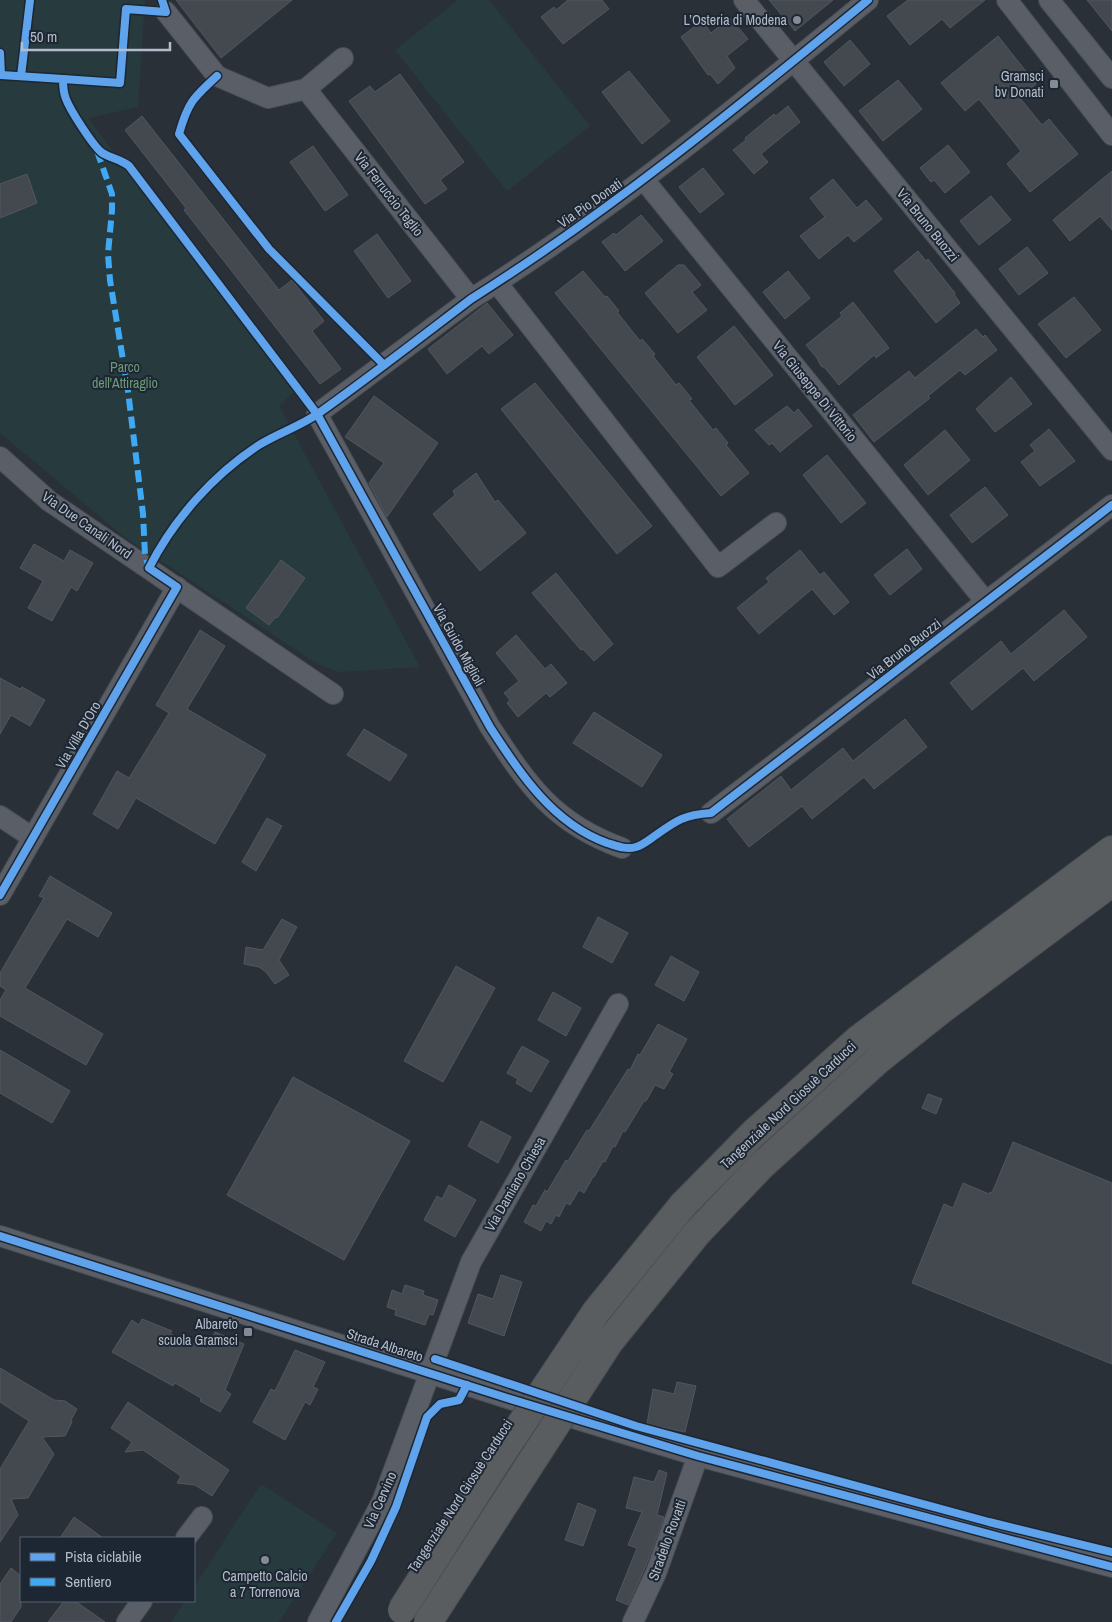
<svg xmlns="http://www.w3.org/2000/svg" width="1112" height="1622" viewBox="0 0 1112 1622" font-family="'Archivo Narrow',sans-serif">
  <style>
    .green { fill: #273a3e }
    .building { fill: #444950; stroke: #52575f }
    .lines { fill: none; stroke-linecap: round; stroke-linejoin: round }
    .minor-casing { stroke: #484c53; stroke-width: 22 }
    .highway-casing { stroke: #474c53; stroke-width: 30 }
    .minor { stroke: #5a5e66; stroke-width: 20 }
    .highway { stroke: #5a5d60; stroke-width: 28 }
    .highway-bridge-casing { stroke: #474c53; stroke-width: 30; stroke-linecap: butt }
    .highway-bridge { stroke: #5a5d60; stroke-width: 28 }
    .quiet { stroke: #3fa9f5; stroke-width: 6; stroke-dasharray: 12 6; stroke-linecap: butt }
    .cycleway-casing { stroke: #1d2633; stroke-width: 11 }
    .cycleway { stroke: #60a3ed; stroke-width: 8 }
    .poi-dot { fill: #848b96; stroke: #1d2633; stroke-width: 2 }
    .labels { text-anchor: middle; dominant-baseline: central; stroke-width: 4; stroke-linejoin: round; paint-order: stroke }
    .poi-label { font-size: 14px; fill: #b4bcc9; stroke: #1d2633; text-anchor: end }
    .street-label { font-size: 14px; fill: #b4bcc9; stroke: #1d2633 }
    .park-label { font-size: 14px; fill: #6b9a76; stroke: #1d2633 }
  </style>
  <rect width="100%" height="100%" fill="#2a3038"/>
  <!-- green -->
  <g class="green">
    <path d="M0,0H145L138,107L88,118L294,392L279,406L420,667L338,672L316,663L123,536L0,433Z"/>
    <path d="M458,0H489L590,126L507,191L395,50Z"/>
    <path d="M261,1484L337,1533L279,1622H171L185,1601H194V1587Z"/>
  </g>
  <!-- building -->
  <g class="building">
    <path d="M176,0H292L221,58Z"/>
    <path d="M568,0H602L609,9L563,44L541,17L554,7L556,10Z"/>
    <path d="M769,0H833L795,31Z"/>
    <path d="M908,0H985L950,28L942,19L910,45L887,16Z"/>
    <path d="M1087,0H1112V31Z"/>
    <path d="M730,18L748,39L727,56L735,68L718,84L710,74L708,75L681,37L702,21L711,33Z"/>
    <path d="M998,36L1036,84L1020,98L1042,125L1049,119L1078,154L1030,192L1007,164L1021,151L979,99L965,111L941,83Z"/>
    <path d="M850,40L870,64L844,86L824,62Z"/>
    <path d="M629,71L670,121L642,144L602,92Z"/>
    <path d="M400,74L464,162L440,180L447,189L425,204L349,101L370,86L375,92Z"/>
    <path d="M898,80L922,109L883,141L859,111Z"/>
    <path d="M788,106L800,122L761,154L768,162L754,174L733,150L746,140L745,138L774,114L776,116Z"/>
    <path d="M142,116L279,290L292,280L324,321L312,331L341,369L320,384L184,210L186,208L125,130Z"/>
    <path d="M948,145L970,172L945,193L934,180L931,182L920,168Z"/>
    <path d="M313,146L348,195L325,211L290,162Z"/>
    <path d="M703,168L724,194L700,213L679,187Z"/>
    <path d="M1112,171V230L1100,216L1070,241L1053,220Z"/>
    <path d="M27,174L37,203L0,218V184Z"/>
    <path d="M833,179L857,208L866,200L882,219L854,242L848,235L819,259L800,236L825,217L810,198Z"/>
    <path d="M991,196L1011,220L979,245L960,221Z"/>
    <path d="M641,215L663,241L625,271L602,242L614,233L616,235Z"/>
    <path d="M377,234L411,281L388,298L354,251Z"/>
    <path d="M1027,247L1048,273L1019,295L999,269Z"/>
    <path d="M918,251L926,261L928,259L943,278L955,293L954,294L960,303L936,323L894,271Z"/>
    <path d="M678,265H684L701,285L692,292L707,310L678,333L645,293Z"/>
    <path d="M583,271L605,297L607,296L619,311L617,312L640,341L642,339L655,354L653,356L676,385L679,383L692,399L689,400L713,430L716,428L728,443L726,445L749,473L721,496L555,293Z"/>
    <path d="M788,271L810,298L785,319L763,292Z"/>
    <path d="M1074,297L1101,330L1066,358L1038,324Z"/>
    <path d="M853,302L889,348L876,358L874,355L839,385L825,368L821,366L817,358L806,345L842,316L840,313Z"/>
    <path d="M487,303L513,335L489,354L482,346L447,374L428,349Z"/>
    <path d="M734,326L773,375L735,405L697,357Z"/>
    <path d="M976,329L983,337L985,335L997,350L965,375L960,370L928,396L930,398L874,442L853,415L909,371L915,378Z"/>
    <path d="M1011,377L1032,404L995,432L976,409Z"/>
    <path d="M535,383L652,526L617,554L501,409Z"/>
    <path d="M374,396L438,443L387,517L369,483L384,463L345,437Z"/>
    <path d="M787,406L794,413L798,409L812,426L780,452L772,443L769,445L755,430Z"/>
    <path d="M1049,429L1075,461L1040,486L1021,462L1035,451L1030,445Z"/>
    <path d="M945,430L970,460L928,495L904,465Z"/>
    <path d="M827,455L866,503L841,523L803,475Z"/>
    <path d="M476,473L495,502L498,500L526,533L480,571L433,514L455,495L453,491Z"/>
    <path d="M985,487L1008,515L972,543L950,515Z"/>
    <path d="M34,544L64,561L70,550L93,563L77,591L71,587L52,621L28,608L43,581L20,568Z"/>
    <path d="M907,549L922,569L890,595L874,575Z"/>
    <path d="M800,550L820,575L824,572L849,602L834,615L812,589L759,634L737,608L769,582L766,578Z"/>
    <path d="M281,560L305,578L277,618L276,617L269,625L246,608Z"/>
    <path d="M556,573L613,644L594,661L583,649L581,650L532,593Z"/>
    <path d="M1064,610L1087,637L1034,681L1023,668L972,710L950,683L1001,641L1011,654Z"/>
    <path d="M200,630L225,646L187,709L266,755L215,844L136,798L118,829L93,814L117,771L129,778L169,713L156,705Z"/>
    <path d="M516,635L545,669L551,664L567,683L550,697L546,693L518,717L507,703L510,700L504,693L519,681L496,653Z"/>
    <path d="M0,678L20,689L22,687L45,700L30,726L11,715L0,734Z"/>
    <path d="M594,712L662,755L642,787L573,743Z"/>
    <path d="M905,719L927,747L874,789L864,777L812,819L802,806L749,847L727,819L781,776L791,790L843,748L853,761Z"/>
    <path d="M364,729L407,755L390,781L347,755Z"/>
    <path d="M267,818L282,826L256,871L242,862Z"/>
    <path d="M50,876L112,913L98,937L67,919L25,988L103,1034L86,1065L0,1016V1000L6,990L0,986V973L44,898L39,896Z"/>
    <path d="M598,917L628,933L612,963L583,947Z"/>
    <path d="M282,919L297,927L279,960L289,975L275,984L266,972L259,967L244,964L246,947L263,950Z"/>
    <path d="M671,956L699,972L684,1001L655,985Z"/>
    <path d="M456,966L495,988L443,1082L404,1061Z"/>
    <path d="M553,992L581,1008L566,1036L538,1020Z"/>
    <path d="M658,1024L687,1039L669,1072L673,1074L664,1089L655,1085L646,1101H644L625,1132L623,1131L615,1147L613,1146L605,1162L603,1161L594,1177H593L584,1193L579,1190L570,1205L566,1203L559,1217L556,1215L551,1224L546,1221L541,1231L524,1222L533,1205L536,1206L545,1190L547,1192L566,1160L568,1161L587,1130L589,1131L628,1069L630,1070L638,1054L640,1055Z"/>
    <path d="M522,1046L549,1061L531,1092L516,1083L518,1079L507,1073Z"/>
    <path d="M0,1050L70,1091L52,1123L0,1093Z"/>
    <path d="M293,1077L410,1141L344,1260L227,1195Z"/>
    <path d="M928,1094L942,1099L936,1114L922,1108Z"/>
    <path d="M481,1121L511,1137L498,1163L468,1146Z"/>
    <path d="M1013,1142L1112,1183V1364L912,1283L944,1204L953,1208L963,1183L989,1194L990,1192L992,1193Z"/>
    <path d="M449,1185L476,1200L455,1237L424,1220L437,1196L442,1199Z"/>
    <path d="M501,1275L522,1282L504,1336L468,1323L478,1294L493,1299Z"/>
    <path d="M405,1285L424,1291L423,1295L438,1300L433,1315L429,1314L425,1325L395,1315L396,1310L387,1307L392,1290L402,1294Z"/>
    <path d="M142,1319L172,1331L170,1334L207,1349L215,1332L244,1344L225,1390L231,1394L220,1412L200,1401L201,1398L175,1383L173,1386L112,1352L132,1320L139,1325Z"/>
    <path d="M295,1350L325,1362L313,1387L318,1389L310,1405L305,1402L285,1440L253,1422L271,1389L275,1391Z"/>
    <path d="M0,1368L54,1400L65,1401L77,1409L71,1420L72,1422L65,1436L42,1437L54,1454L28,1498L11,1499L18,1515L0,1542V1469L29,1421L0,1402Z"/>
    <path d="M677,1382L696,1386L685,1432L647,1424L653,1389L674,1394Z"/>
    <path d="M128,1402L229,1470L212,1496L195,1485L177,1483L181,1476L143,1450L125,1452L132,1442L111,1428Z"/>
    <path d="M659,1470L667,1473L657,1515L664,1517L645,1568L628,1605L616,1600L637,1548L628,1545L642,1512L626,1508L634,1477L654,1482Z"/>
    <path d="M578,1503L596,1510L583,1546L565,1540Z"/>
    <path d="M74,1517L103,1538H60Z"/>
    <path d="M11,1568L21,1576V1607L11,1622H0V1584Z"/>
    <path d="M64,1601H75L105,1622H48Z"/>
  </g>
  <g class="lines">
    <!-- minor casing -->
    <g class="minor-casing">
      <g id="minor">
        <path d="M744,0L1112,450"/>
        <path d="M1007,0L1112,135"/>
        <path d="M1049,0L1112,78"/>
        <path d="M166,12L217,76L268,98L306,89"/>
        <path d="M343,58L306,89L471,299"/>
        <path d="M644,180L986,602"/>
        <path d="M497,283L718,567L776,523"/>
        <path d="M0,457L49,501L333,694"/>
        <path d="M711,813L1112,505"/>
        <path d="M0,816L33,838"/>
        <path d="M622,848C553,823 528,785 490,727L317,414L471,299C611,211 740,105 868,0"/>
        <path d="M0,895L177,587"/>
        <path d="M0,1236L507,1398L698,1456L1112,1567"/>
        <path d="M186,1538L202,1517"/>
        <path d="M127,1622L142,1601"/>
        <path d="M318,1622L382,1502L471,1262L618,1004"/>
        <path d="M633,1622L656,1573L698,1456"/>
      </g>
    </g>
    <!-- highway casing -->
    <g class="highway-casing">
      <g id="highway">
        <path d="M683,1205L754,1133L859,1039L1112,850"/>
        <path d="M697,1233L761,1166L879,1059L942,1009L1112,882"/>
      </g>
    </g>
    <!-- minor -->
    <use href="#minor" class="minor"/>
    <!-- highway -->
    <use href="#highway" class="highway"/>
    <!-- highway-bridge casing -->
    <g class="highway-bridge-casing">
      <g id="highway-bridge">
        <path d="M402,1610L498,1459L596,1312L683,1205"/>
        <path d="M428,1622L609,1342L697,1233"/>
      </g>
    </g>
    <!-- highway-bridge -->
    <use href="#highway-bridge" class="highway-bridge"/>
    <!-- quiet -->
    <path class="quiet" d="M97,151L112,194V210L108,254L110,280L128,391L143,514L145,555L149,568"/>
    <!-- cycleway casing -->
    <g class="cycleway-casing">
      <g id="cycleway">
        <path d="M0,53L1,75L63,79C63,86 63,92 66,99C70,110 92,144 101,152C109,158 120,159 129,166L317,414L490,727C520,773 552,823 607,843C617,846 626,850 636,847C643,845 650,839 656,835C677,820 684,815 711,813L1112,505"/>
        <path d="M21,76L30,0"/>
        <path d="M217,76C194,97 188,102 179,134L269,249L384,365"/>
        <path d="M63,79L120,83L126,9L166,12L162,0"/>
        <path d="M0,895L177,587L149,568C174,519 213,475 259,445C278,433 301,426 319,413C371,376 421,337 471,299C611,211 740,105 868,0"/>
        <path d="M0,1236L507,1398L698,1456L1112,1567"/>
        <path d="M435,1359L636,1426L989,1522L1112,1552"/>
        <path d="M336,1622L371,1561L396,1507L427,1417L440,1404L459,1400L467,1385"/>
      </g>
    </g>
    <!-- cycleway -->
    <use href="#cycleway" class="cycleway"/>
  </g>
  <!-- markers -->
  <g class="poi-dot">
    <circle cx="797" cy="20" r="5"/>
    <rect x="1049" y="79" width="10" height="10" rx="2.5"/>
    <rect x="243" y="1327" width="10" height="10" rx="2.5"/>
    <circle cx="265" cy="1560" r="5"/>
  </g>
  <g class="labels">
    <!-- poi labels -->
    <g class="poi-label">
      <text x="787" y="20">L’Osteria di Modena</text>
      <text x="1044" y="76">Gramsci<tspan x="1044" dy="16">bv Donati</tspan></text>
      <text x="238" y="1324">Albareto<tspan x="238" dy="16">scuola Gramsci</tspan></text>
      <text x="265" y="1576" text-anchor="middle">Campetto Calcio<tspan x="265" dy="16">a 7 Torrenova</tspan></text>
    </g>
    <!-- street labels -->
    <g class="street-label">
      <text transform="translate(389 194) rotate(52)">Via Ferruccio Teglio</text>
      <text transform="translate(590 203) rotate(-35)">Via Pio Donati</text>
      <text transform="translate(928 225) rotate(51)">Via Bruno Buozzi</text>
      <text transform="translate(815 391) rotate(51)">Via Giuseppe Di Vittorio</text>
      <text transform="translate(87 525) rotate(35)">Via Due Canali Nord</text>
      <text transform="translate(459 645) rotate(61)">Via Guido Miglioli</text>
      <text transform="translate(904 649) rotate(-38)">Via Bruno Buozzi</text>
      <text transform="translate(78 735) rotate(-60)">Via Villa D'Oro</text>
      <text transform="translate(788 1105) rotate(-43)">Tangenziale Nord Giosuè Carducci</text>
      <text transform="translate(515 1184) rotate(-60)">Via Damiano Chiesa</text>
      <text transform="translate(385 1345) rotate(18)">Strada Albareto</text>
      <text transform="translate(460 1496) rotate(-57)">Tangenziale Nord Giosuè Carducci</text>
      <text transform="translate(380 1500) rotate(-66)">Via Cervino</text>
      <text transform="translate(667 1540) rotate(-70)">Stradello Rovatti</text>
    </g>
    <!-- park labels -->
    <g class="park-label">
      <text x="125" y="367">Parco<tspan x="125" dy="16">dell'Attiraglio</tspan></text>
    </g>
  </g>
  <!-- legend -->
  <rect x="20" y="1537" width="175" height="65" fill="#1d2633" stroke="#59626f"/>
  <rect x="30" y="1553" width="25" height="8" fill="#60a3ed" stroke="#59626f"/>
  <text x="65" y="1562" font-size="15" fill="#b4bcc9">Pista ciclabile</text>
  <rect x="30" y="1578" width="25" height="8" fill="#3fa9f5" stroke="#59626f"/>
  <text x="65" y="1587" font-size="15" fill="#b4bcc9">Sentiero</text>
  <!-- scale -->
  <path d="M22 42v8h148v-8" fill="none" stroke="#b4bcc9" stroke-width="2.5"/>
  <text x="30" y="42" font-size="15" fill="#b4bcc9" stroke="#1d2633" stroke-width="4" paint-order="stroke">50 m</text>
</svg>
